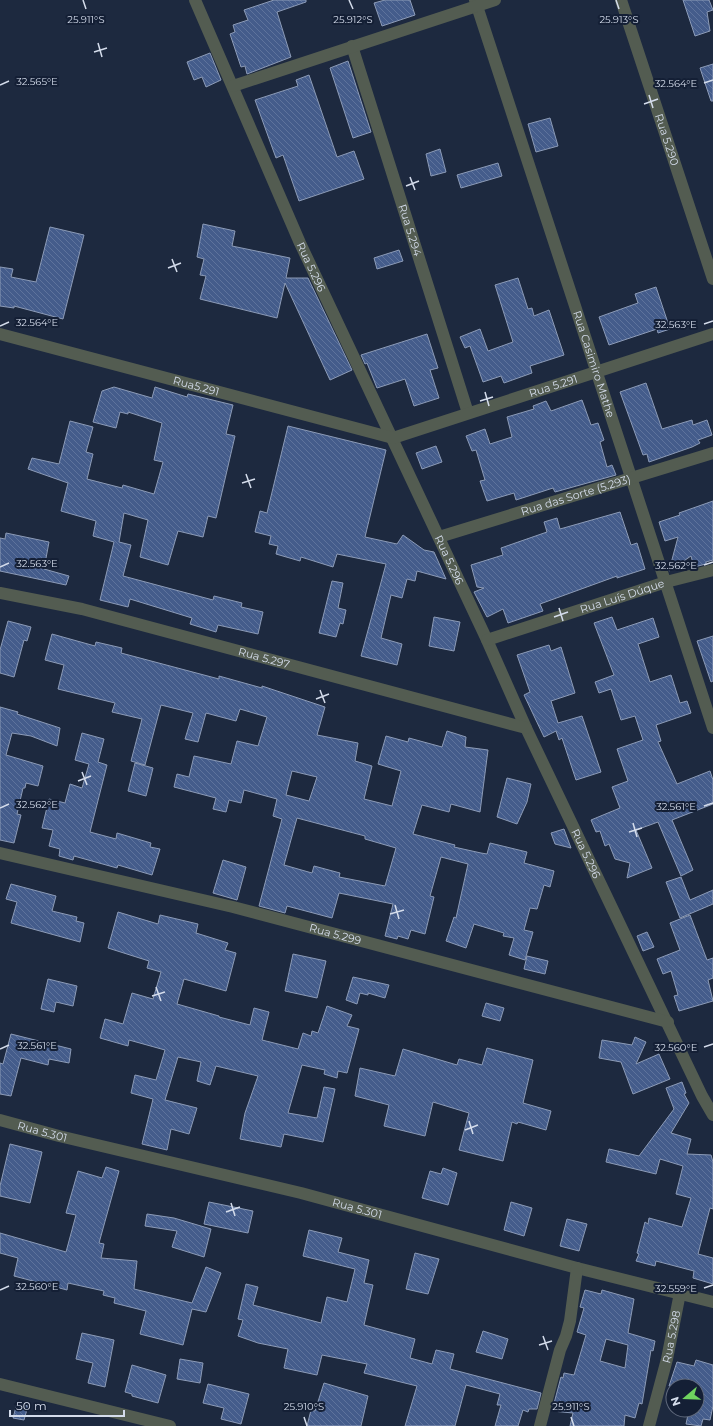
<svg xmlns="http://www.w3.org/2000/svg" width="713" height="1426" viewBox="0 0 713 1426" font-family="Montserrat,sans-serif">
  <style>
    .building { fill: url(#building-back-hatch); stroke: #8c9bb7; fill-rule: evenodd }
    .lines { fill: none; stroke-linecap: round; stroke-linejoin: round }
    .minor { stroke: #535c51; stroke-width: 12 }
    .ticks { fill: none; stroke: #d4dceb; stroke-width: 1.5 }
    .labels { text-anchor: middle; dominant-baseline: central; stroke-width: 4; stroke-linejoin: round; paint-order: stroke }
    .street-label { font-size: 11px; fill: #d4dceb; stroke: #141f35 }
    .ticks-label { font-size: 10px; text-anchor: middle; fill: #d4dceb; stroke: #141f35; stroke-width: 4; stroke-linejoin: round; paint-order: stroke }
  </style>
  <defs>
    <pattern id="building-back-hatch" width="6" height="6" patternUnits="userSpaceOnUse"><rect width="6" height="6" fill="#445c8b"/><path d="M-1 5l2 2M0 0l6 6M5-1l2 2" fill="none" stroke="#5e739c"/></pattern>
  </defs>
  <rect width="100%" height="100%" fill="#1d293f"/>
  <!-- building -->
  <g class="building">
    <path d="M274,0H306V2L277,12L291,57L247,74L245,66L241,67L230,34L235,32L233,25L248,20L244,10Z"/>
    <path d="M385,0H410L415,15L382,26L374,3Z"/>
    <path d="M683,0H709L713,10L707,12L710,31L695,36Z"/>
    <path d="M210,53L221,80L206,87L202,77L194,80L187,62Z"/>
    <path d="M348,61L371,132L353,138L330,68Z"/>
    <path d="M713,64V101H711L700,68Z"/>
    <path d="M309,75L337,157L354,151L364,179L299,201L283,155L276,158L255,100L298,86L296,80Z"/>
    <path d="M550,118L558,146L536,152L528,124Z"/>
    <path d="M440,149L446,172L431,176L426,154Z"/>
    <path d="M498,163L502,176L461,188L457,175Z"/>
    <path d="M203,224L235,231L232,246L290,258L286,278H308L352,370L330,380L285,283L277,318L200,299L206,276L200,275L204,259L197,257Z"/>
    <path d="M50,227L84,235L63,319L14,306V308L0,306V267L13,269L11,277L36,282Z"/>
    <path d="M399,250L403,261L377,269L374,258Z"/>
    <path d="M518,278L528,309L532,308L534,316L549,310L564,355L530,366L532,373L504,383L501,376L483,382L470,346L465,348L460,337L480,329L488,351L513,342L495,285Z"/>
    <path d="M656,287L670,329L658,333L657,329L609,345L599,317L638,303L635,294Z"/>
    <path d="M427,334L438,368L430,370L439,398L414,406L405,379L377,388L367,363L365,364L361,355Z"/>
    <path d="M646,383L662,429L692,420L693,425L707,420L712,435L698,440L700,443L692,447L649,462L647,454L643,455L620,392Z"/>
    <path d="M114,387L152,398L155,387L187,397L188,394L233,405L226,434L235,436L216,518L208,516L203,537L178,531L168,565L140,557L148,520L124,513L119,542L131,545L123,576L213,600L214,596L242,603L241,607L263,612L258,634L218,625L216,632L190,624L192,618L130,599L128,607L100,600L114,542L93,536L96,521L61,511L68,483L28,469L32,458L59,464L70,421L93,427L86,452L93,454L87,479L122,488L123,485L154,494L163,462L154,460L162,423L128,412V414L120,412L116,428L93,422L102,391Z"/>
    <path d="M582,400L591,425L598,423L604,440L600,442L607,467L612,465L616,475L555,492L553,488L516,500L514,493L487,501L480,481L485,480L476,450L472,451L466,436L485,429L490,444L512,437L507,417L534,409L533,406L546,401L551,411Z"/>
    <path d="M288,426L386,450L365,537L397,544L403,535L424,550L434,552L446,579L417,571L415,581L407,579L402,598L391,595L381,638L402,644L397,665L361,656L386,564L337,554L333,567L301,557L300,561L276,554L278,546L269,544L271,536L255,532L260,511L267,513Z"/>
    <path d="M436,446L442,462L422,469L416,453Z"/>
    <path d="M713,501V560L706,562V564L694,567L691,556L669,571L678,537L665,541L659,522L680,515L679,513Z"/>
    <path d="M620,512L631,545L637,543L645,569L617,578V576L540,604L543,611L508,623L503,609L487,617L474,592L484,588L477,587L471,565L503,555L501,548L547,532L544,522L557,518L560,529Z"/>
    <path d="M6,533L49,542L44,569L69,576L66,585L0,571V538L5,539Z"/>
    <path d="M332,581L343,583L338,608L346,610L343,624L340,623L336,637L319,633Z"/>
    <path d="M434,617L460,622L454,651L429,646Z"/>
    <path d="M612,617L617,630L653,618L659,637L638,644L650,682L671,675L680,703L687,701L691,713L656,725L661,741L658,742L677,784L710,771L713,780V804L672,820L693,870L681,876L658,822L636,830L652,868L627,878L630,863L615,859L609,844L605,846L600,831L596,832L591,820L620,808L612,787L628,781L617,749L643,740L635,716L621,720L611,689L599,693L595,682L614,675L594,623Z"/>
    <path d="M8,621L31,627L27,641L24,640L14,677L0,673V650Z"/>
    <path d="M52,634L95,646L96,642L122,648L121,653L219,679V676L262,688V686L325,707L317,735L358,743L355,761L372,766L364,799L392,806L401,771L378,764L386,736L408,742L409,738L442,747L447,731L466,737L465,747L488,750L480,812L451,804L449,812L422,805L413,834L455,845L454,847L481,853L487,854L490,843L527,852L524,863L554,871L550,887L544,885L537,909L530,908L524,930L533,932L525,960L509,955L514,938L503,936L504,933L474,924L466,948L446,941L454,917L456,918L468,864L441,857L430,896L434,897L425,934L411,930L408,939L398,936L397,939L385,936L393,904L339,893L332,918L287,906L285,913L259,906L282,819L273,816L277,799L244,790L241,803L229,800L226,812L213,809L216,798L174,787L177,774L189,777L194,756L231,764L237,741L258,746L267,717L240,709L236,721L206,713L198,742L185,739L193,713L161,705L145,765L131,761L142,719L112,712L115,703L58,689L64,665L45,660ZM292,771L317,777L309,801L286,795ZM297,818L365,836V839L396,848L385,886L339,877L340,873L314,866L312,873L284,865Z"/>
    <path d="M713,636V681L711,682L697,641Z"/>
    <path d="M549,645L551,651L561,647L575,693L551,701L558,723L582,716L601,772L576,780L562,738L559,740L556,731L544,737L524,695L530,692L517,655Z"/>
    <path d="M0,707L18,712L17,714L60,728L57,746L31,736L12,733L6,755L43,766L38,786L26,783L25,788H23L17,814L21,815L14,843L0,840Z"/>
    <path d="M82,733L104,739L98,762L107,765L90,832L116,839L117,833L151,843L150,847L160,849L152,875L118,865L117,868L74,856L73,860L59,856L60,849L49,846L53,830L42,828L49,799L65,803L70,784L82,788L89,764L75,760Z"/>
    <path d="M135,763L153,768L146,796L128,791Z"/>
    <path d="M507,778L531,784L527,802L517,824L497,817Z"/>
    <path d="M564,829L571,848L555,844L551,833Z"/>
    <path d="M223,860L246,867L237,900L213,893Z"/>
    <path d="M681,877L690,900L713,890V904L680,918L666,882Z"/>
    <path d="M11,884L56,896L52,911L77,917L76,921L84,923L80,942L11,923L17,902L6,899Z"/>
    <path d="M118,912L158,924L160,915L198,924L196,933L228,943L225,950L236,953L226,991L184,979L177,1004L219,1016V1017L250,1025L254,1008L269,1012L262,1040L298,1049L303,1033L311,1036L312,1031L318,1033L327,1006L352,1015L347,1026L359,1029L347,1073L338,1071L337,1078L324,1074L325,1070L302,1065L288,1113L317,1118L324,1087L335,1089L323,1142L284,1134L281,1147L240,1139L245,1113L258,1076L216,1066L210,1085L197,1081L201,1062L178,1057L165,1100L197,1108L189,1134L171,1129L167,1150L142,1144L153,1099L131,1093L135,1075L156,1080L165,1050L129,1040L128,1046L100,1038L105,1019L123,1024L132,993L153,999L161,972L147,968L149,961L108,948Z"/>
    <path d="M690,915L707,960L713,958V978L708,980L713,1001L679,1011L674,996L678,995L671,971L663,974L657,959L680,950L670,923Z"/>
    <path d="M647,932L654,947L643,951L637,936Z"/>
    <path d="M293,954L326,961L317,998L285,991Z"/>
    <path d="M527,956L548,961L545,974L524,969Z"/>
    <path d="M353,977L389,985L385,998L368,993V995L360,993L357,1004L346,1000Z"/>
    <path d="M48,979L77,986L73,1006L56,1002L54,1012L41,1009Z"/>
    <path d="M486,1003L504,1008L500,1021L482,1016Z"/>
    <path d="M11,1034L71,1049L69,1063L49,1059L48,1065L21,1058L11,1096L0,1094V1063L3,1064Z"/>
    <path d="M635,1037L646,1042L636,1064L659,1054L670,1079L633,1094L621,1062L599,1058L602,1040L632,1045Z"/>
    <path d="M487,1048L533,1060L523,1103L551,1111L546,1130L518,1122L517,1124L512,1122L503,1161L459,1150L469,1113L433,1102L425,1136L384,1126L389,1105L355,1096L360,1068L395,1076L403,1049L457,1065L459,1059L482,1065Z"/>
    <path d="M682,1082L686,1093L684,1094L689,1103L671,1133L691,1139L687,1154L711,1155L713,1162V1209L710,1208L698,1254L713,1258V1284L693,1278L694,1271L656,1261L655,1266L636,1261L639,1254L637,1253L645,1222L648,1224L649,1218L682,1227L691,1198L676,1194L683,1166L660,1159L656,1174L606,1162L609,1149L639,1156L674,1109L666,1088Z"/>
    <path d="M10,1144L42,1152L30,1203L0,1196V1186Z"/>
    <path d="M106,1167L119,1171L99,1243L104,1244L101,1258L137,1261L134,1289L192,1303L206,1267L221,1273L206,1312L192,1309L183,1345L140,1334L146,1311L114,1303L115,1298L103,1295L104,1291L68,1283L67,1290L14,1276L18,1258L0,1253V1233L66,1252L76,1215L66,1213L78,1171L102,1178Z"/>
    <path d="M443,1168L457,1173L448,1205L422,1198L430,1171L441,1174Z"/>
    <path d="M209,1202L253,1211L248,1233L204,1224Z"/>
    <path d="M511,1202L532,1208L524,1236L504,1230Z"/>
    <path d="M147,1214L174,1218L211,1229L204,1257L172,1247L177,1231L145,1226Z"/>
    <path d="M567,1219L587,1224L579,1251L560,1246Z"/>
    <path d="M309,1230L342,1238L338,1252L369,1260L364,1283L373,1285L364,1325L415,1339L410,1358L432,1364L436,1350L454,1354L450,1369L541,1393L537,1409H529L528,1412L523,1410L518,1426H495L501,1405H497L500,1394L466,1385L455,1426H405L417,1386L364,1373L367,1364L322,1355L317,1375L284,1368L288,1349L258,1343L238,1336L243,1320L238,1319L246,1284L258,1287L253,1305L321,1323L327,1297L347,1302L355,1269L303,1256Z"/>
    <path d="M415,1253L439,1259L428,1294L406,1289Z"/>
    <path d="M585,1290L601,1294L602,1290L634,1299L628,1333L655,1341L653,1351L651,1350L642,1404L639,1403L635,1418L625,1415L624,1426H570L573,1413L552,1411L561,1377L563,1378L564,1373L574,1375L586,1335L577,1332L584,1308L580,1307ZM606,1339L628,1345L625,1368L600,1361Z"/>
    <path d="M483,1331L508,1339L502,1359L476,1352Z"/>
    <path d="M82,1333L114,1340L105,1387L88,1383L93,1363L76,1359Z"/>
    <path d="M180,1359L203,1363L200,1383L177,1379Z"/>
    <path d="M696,1360L713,1365V1406L710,1420L703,1419L701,1426L686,1424L689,1410H697V1386H669L677,1362L694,1366Z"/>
    <path d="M132,1365L166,1375L158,1403L132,1396V1394L125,1392Z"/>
    <path d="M324,1383L368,1396L361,1426H307L311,1410L315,1411Z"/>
    <path d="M208,1384L249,1394L241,1424L221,1419L224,1408L203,1403Z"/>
    <path d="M17,1403L28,1406L24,1420L13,1418Z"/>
  </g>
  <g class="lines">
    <!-- minor -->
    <g class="minor">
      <path id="s1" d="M195,0L300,243L487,640L526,728L702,1096L713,1115"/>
      <path id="s2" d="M475,0L713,728"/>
      <path id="s3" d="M621,0L713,279"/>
      <path id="s4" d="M352,46L468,413"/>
      <path d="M233,86L495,0"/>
      <path id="s5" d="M0,334L393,438L713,334"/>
      <path id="s6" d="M439,537L713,453"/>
      <path id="s7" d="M0,593L82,609L526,728"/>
      <path id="s8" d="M487,640L666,582L713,570"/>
      <path id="s9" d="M0,853L233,907L668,1022"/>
      <path id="s10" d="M0,1120L59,1136L301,1193L577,1268L713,1302"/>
      <path d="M0,1384L170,1426"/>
      <path d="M540,1426L560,1350L566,1336L570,1321L577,1268"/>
      <path id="s11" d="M649,1426L667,1359L680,1293"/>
    </g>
  </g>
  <!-- ticks -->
  <path class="ticks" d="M83,0L86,9M349,0L353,9M616,0L619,9M98,43L102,57M94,52L107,48M704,83L713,80M0,85L9,81M649,95L653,108M644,104L658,99M410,177L415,190M406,186L419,181M172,259L177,272M168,268L181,263M704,324L713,321M0,326L9,322M485,392L489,406M480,401L493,397M246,474L251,488M242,483L255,479M704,565L713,562M0,567L9,563M559,608L563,621M554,617L568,612M320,690L325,703M316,699L329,694M82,772L87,785M78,781L91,776M704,806L713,803M0,808L9,804M633,823L637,837M629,832L642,828M395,905L399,919M390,914L404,910M156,987L161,1001M152,996L165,992M704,1047L713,1044M0,1049L9,1045M469,1121L473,1134M465,1130L478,1125M231,1203L235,1216M226,1212L240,1207M704,1288L713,1285M0,1290L9,1286M543,1336L548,1350M539,1345L552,1341M304,1417L307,1426M571,1417L574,1426"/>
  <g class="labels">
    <!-- street labels -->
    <g class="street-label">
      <text stroke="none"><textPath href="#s3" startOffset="147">Rua 5.290</textPath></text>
      <text stroke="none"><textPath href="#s4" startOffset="193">Rua 5.294</textPath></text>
      <text stroke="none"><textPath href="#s1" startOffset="291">Rua 5.296</textPath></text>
      <text stroke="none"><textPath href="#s2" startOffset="383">Rua Casimiro Mathe</textPath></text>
      <text stroke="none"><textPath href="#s5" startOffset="203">Rua5.291</textPath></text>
      <text stroke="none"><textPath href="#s5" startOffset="575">Rua 5.291</textPath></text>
      <text stroke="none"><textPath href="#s6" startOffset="143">Rua das Sorte (5.293)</textPath></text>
      <text stroke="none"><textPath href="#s1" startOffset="615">Rua 5.296</textPath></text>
      <text stroke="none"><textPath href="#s8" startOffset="142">Rua Luís Dúque</textPath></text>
      <text stroke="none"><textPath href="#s7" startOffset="272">Rua 5.297</textPath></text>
      <text stroke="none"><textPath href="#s1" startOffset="939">Rua 5.296</textPath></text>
      <text stroke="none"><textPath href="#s9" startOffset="345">Rua 5.299</textPath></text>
      <text stroke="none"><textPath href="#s10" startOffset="44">Rua 5.301</textPath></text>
      <text stroke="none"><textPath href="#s10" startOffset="368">Rua 5.301</textPath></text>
      <text stroke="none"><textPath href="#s11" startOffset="92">Rua 5.298</textPath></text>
    </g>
  </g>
  <g class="ticks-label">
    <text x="353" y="23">25.912°S</text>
    <text x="86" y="23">25.911°S</text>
    <text x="619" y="23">25.913°S</text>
    <text x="37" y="85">32.565°E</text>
    <text x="676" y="87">32.564°E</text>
    <text x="37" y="326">32.564°E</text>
    <text x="676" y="328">32.563°E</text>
    <text x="37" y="567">32.563°E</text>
    <text x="676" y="569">32.562°E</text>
    <text x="37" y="808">32.562°E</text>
    <text x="676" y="810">32.561°E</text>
    <text x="37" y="1049">32.561°E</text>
    <text x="676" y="1051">32.560°E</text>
    <text x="37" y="1290">32.560°E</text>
    <text x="676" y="1292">32.559°E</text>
    <text x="304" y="1410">25.910°S</text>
    <text x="571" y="1410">25.911°S</text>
  </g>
  <!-- north arrow -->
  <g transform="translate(685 1398) rotate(251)"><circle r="19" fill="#141f35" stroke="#616b7e"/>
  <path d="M0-3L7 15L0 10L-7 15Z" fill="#6fd35f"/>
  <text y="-6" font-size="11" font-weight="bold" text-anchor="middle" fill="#d4dceb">N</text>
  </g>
  <!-- scale -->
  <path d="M10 1410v6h114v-6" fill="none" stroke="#d4dceb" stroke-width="2"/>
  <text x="16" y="1410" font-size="12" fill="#d4dceb" stroke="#141f35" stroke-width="3" paint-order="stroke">50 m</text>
</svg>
